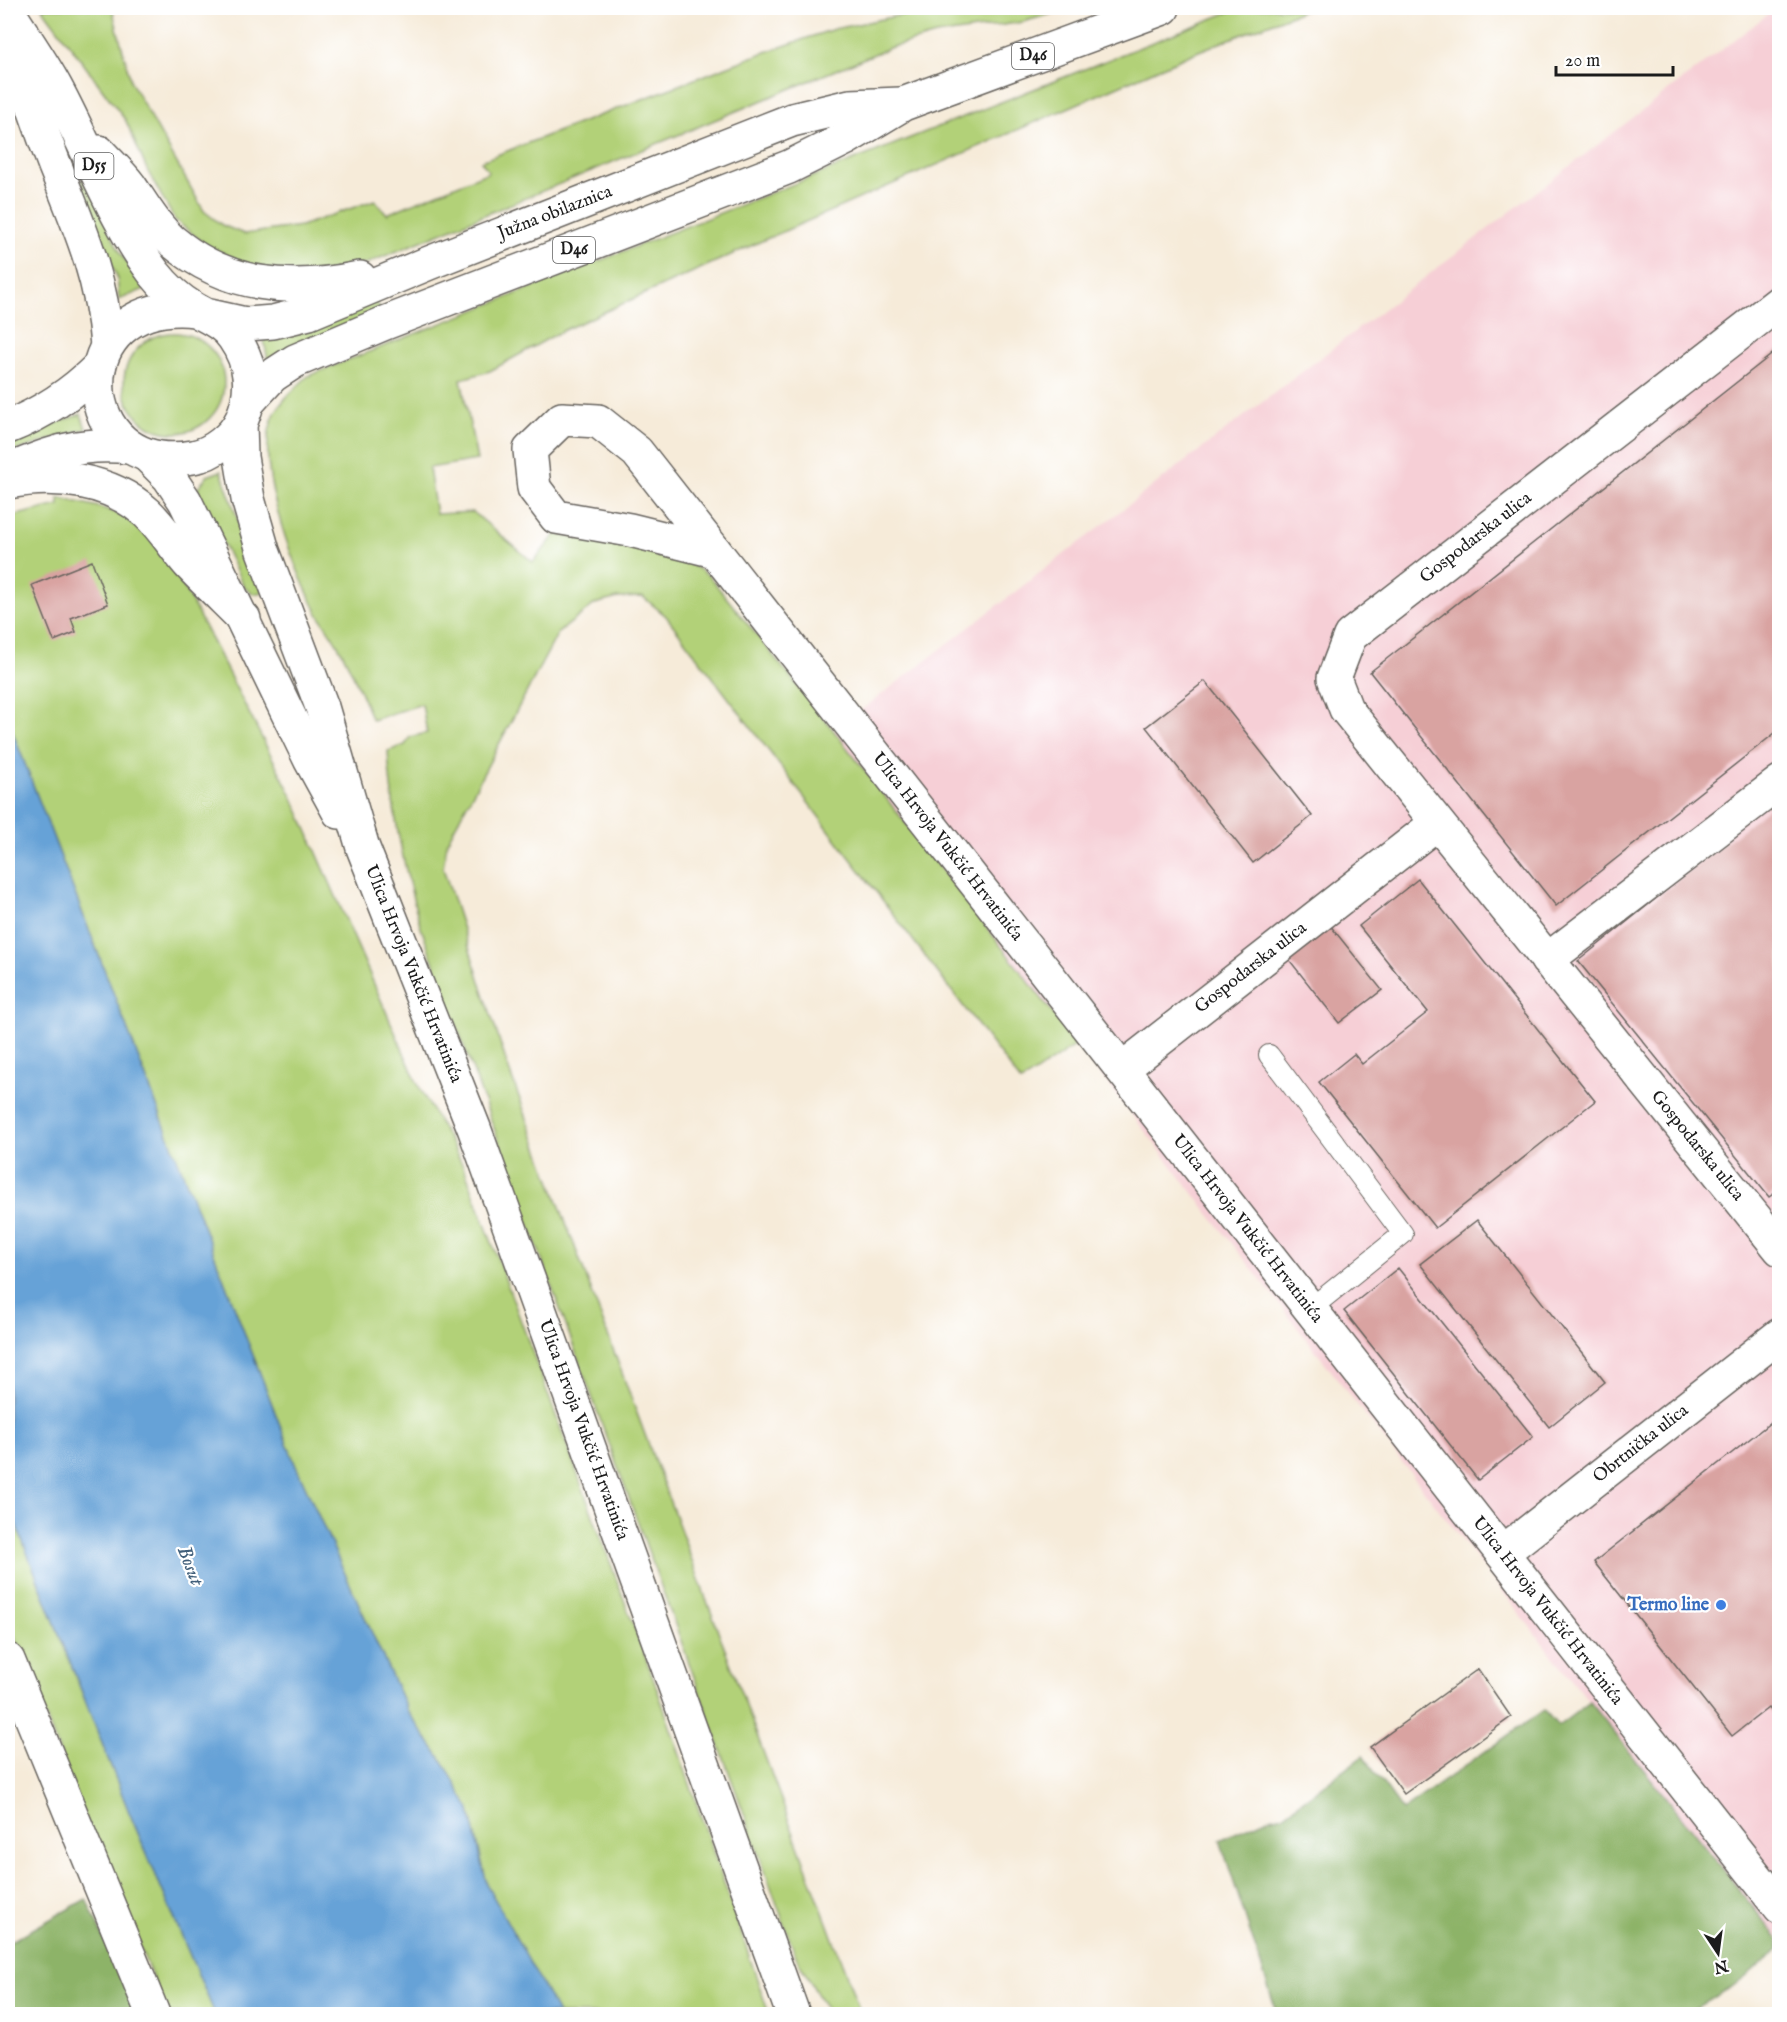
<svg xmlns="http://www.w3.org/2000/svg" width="1787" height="2022" viewBox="0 0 1787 2022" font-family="'IM FELL English',serif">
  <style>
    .built { fill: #f6cfd6 }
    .green { fill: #b2d178; stroke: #67764a; stroke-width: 1.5 }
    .forest { fill: #8db368; stroke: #546842; stroke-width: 1.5 }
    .water { fill: #66a2d7; stroke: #415f7a; stroke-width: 1.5 }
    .building { fill: #d9a3a1 }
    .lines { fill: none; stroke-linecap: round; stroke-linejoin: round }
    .lane-casing { stroke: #68645e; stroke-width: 22 }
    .street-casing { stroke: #68645e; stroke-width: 36 }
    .secondary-casing { stroke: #68645e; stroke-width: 36 }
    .primary-casing { stroke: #68645e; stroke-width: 36 }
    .lane { stroke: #fff; stroke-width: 20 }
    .street { stroke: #fff; stroke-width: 33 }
    .secondary { stroke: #fff; stroke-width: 33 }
    .primary { stroke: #fff; stroke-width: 33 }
    .shop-dot { fill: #3f7fe0; stroke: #fff; stroke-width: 2 }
    .labels { text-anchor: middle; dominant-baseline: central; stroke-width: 4.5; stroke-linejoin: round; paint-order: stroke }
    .shield { fill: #fff; stroke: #606060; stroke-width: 1.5 }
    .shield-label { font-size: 16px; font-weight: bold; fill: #1c1c1c }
    .street-label { font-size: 18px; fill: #1c1c1c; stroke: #fff }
    .shop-label { font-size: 18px; font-weight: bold; fill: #366cbe; stroke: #fff; text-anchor: end }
    .water-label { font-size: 20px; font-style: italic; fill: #415f7a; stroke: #fff }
  </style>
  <rect width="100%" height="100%" fill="#fff"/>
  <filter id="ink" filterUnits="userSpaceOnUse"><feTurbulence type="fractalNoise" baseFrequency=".0167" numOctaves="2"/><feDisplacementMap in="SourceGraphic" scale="12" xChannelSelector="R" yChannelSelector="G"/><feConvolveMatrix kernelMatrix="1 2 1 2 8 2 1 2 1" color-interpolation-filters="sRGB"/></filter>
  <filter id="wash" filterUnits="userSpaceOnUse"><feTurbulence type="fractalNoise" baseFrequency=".008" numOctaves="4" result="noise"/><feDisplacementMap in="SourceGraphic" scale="24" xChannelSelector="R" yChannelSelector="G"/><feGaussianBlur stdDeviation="1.35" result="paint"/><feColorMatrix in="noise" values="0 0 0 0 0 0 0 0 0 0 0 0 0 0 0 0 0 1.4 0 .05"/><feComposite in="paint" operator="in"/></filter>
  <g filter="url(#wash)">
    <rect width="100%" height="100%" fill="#f6ebd9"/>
    <!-- built -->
    <path class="built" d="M1776,8H1779V1940L1541,1641L834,731Z"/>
    <!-- green -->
    <g class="green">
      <path d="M42,8H112L131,82L204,211L222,225L244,234L301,226L375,200L387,214L489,172L481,161L760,54L834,29L935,8H1072L1023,22L936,35L889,48L368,263L309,275L251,266L208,246L175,220L147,170L126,121Z"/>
      <path d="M1239,8H1310L1199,51L764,240L562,331L490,371L461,379L477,460L429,468L436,514L473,512L533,562L556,534C606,544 669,545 709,576L834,731L1077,1044L1021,1082L666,616L643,597L618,598L595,604L558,633L447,842L443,868L509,1070L861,2014H829L797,1959L421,928C405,872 391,810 388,751L405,745L410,737L427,733L422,704L372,720C362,697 353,671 340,649C332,634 321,621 314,606C292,564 251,458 275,413C283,399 296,387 308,376Z"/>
      <path d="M87,173C103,213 115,259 149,287L119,300L117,277L76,187Z"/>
      <path d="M376,301L382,313L268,361L263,336Z"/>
      <circle cx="174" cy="383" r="50"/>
      <path d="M81,414L86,429L8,453V441Z"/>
      <path d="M221,471L263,592L253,594L244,587L197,489L207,476Z"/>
      <path d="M59,498C112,509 130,512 167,554L293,798L415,1078C430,1110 450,1138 465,1170L660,1697L769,2014H558L487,1885L470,1810L444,1763L408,1712L295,1464L8,720V517L59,505Z"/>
      <path d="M8,1504L129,1812L215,2014H168L85,1817L8,1620Z"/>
    </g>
    <!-- forest -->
    <g class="forest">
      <path d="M1590,1702L1779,1940V1950L1732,1987L1685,2014H1277L1220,1840L1266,1819L1283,1815L1363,1756L1402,1810L1544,1710L1558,1726Z"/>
      <path d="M86,1899L138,2014H8V1943Z"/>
    </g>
    <!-- water -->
    <path class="water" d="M8,720L295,1464L408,1712L444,1763L470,1810L487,1885L558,2014H215L129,1812L8,1504Z"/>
    <g id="blocks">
      <!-- building -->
      <g class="building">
        <path d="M1780,348V729L1556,906L1370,672Z"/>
        <path d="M92,561L108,604L71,618L76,632L54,641L32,585Z"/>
        <path d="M1205,681L1312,816L1253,863L1146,727Z"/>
        <path d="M1769,808L1780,821V1189L1769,1197L1578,961Z"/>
        <path d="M1418,879L1595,1101L1435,1228L1319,1082L1354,1054L1362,1064L1428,1012L1359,926Z"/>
        <path d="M1325,919L1382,990L1339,1023L1283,952Z"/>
        <path d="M1477,1220L1605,1382L1549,1427L1420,1264Z"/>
        <path d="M1398,1268L1533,1437L1478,1480L1344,1311Z"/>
        <path d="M1780,1415V1722L1768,1708L1732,1736L1594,1562Z"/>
        <path d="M1478,1669L1511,1717L1404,1794L1370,1747Z"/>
      </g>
    </g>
  </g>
  <g filter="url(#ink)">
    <use href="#blocks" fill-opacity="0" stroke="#68645e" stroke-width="1.5"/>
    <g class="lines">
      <!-- lane casing -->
      <g class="lane-casing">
        <path id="lane" d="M1269,1055L1403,1234L1310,1309"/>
      </g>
      <!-- street casing -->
      <g class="street-casing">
        <g id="street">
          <path d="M1780,302L1350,636L1334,678L1346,709L1780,1249"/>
          <path d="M715,551L630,530L556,517L534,488L530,450L562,419L598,421L637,452L1780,1907"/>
          <path d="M1547,960L1780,782"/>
          <path d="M1122,1069L1437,823"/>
          <path d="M1502,1553L1780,1335"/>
          <path d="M8,1660L153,2014"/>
        </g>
      </g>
      <!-- secondary casing -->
      <g class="secondary-casing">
        <g id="secondary">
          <path d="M240,423L241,457L248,499L263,551L322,707L363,848L474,1128L793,2014"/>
          <path d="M149,457L169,477L185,501L310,759L339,812"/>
        </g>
      </g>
      <!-- primary casing -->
      <g class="primary-casing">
        <g id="primary">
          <path d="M8,11C24,37 42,62 56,88C89,149 112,217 154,273C165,287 179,300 194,309C209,318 224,323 234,338C252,364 254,390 242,419C234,437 212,454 193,457C71,479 60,295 195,310"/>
          <path d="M12,40C25,83 39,125 55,166C80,228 102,278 107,345"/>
          <path d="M99,152C109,163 121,174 130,186C143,205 155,226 172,241C228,288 292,292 360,278"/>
          <path d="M210,316L246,324L273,322L309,313L429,263L792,120L850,106L901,104"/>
          <path d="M249,401L272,376L295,361L385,323L789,167L845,139L903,104L1163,8"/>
          <path d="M8,427C43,413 72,394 99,367"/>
          <path d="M8,471C51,452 81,442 129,447"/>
          <path d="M8,482C55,473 110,479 147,513C163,528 174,547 188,563C206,582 225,600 244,619"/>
        </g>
      </g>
      <!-- lane -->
      <use href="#lane" class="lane"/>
      <!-- street -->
      <use href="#street" class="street"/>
      <!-- secondary -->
      <use href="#secondary" class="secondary"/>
      <!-- primary -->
      <use href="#primary" class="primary"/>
    </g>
  </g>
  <!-- markers -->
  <circle class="shop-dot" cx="1721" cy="1605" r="6"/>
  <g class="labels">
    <!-- shield labels -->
    <g class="shield">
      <rect x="1012" y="43" width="42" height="26" rx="4.5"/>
      <rect x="74.5" y="153" width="39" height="26" rx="4.5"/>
      <rect x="553" y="237" width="42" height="26" rx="4.5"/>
    </g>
    <g class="shield-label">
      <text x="1033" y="56">D46</text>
      <text x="94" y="166">D55</text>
      <text x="574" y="250">D46</text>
    </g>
    <!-- street labels -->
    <g class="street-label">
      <text transform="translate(555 213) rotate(-21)">Južna obilaznica</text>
      <text transform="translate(1476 538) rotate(-38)">Gospodarska ulica</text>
      <text transform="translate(947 847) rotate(52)">Ulica Hrvoja Vukčić Hrvatinića</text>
      <text transform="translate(1251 968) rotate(-38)">Gospodarska ulica</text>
      <text transform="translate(413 974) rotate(68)">Ulica Hrvoja Vukčić Hrvatinića</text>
      <text transform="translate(1697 1146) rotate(51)">Gospodarska ulica</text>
      <text transform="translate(1247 1229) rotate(52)">Ulica Hrvoja Vukčić Hrvatinića</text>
      <text transform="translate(583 1430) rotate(70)">Ulica Hrvoja Vukčić Hrvatinića</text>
      <text transform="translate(1641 1444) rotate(-38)">Obrtnička ulica</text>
      <text transform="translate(1547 1611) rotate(52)">Ulica Hrvoja Vukčić Hrvatinića</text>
    </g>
    <!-- shop labels -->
    <g class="shop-label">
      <text x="1709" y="1605">Termo line</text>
    </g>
    <!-- water labels -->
    <g class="water-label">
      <text transform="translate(190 1566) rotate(68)">Bosut</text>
    </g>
  </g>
  <!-- margin -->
  <rect width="1787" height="2022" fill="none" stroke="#fff" stroke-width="30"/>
  <!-- north arrow -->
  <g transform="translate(1718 1953) rotate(167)" stroke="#ffffff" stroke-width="4.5" paint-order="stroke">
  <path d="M0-4.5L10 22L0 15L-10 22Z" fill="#1c1c1c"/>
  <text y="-9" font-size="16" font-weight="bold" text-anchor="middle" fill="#1c1c1c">N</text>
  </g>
  <!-- scale -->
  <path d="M1556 66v9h117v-9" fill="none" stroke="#1c1c1c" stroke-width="3"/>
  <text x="1565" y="66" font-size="18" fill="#1c1c1c" stroke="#ffffff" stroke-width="4.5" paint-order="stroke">20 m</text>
</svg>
